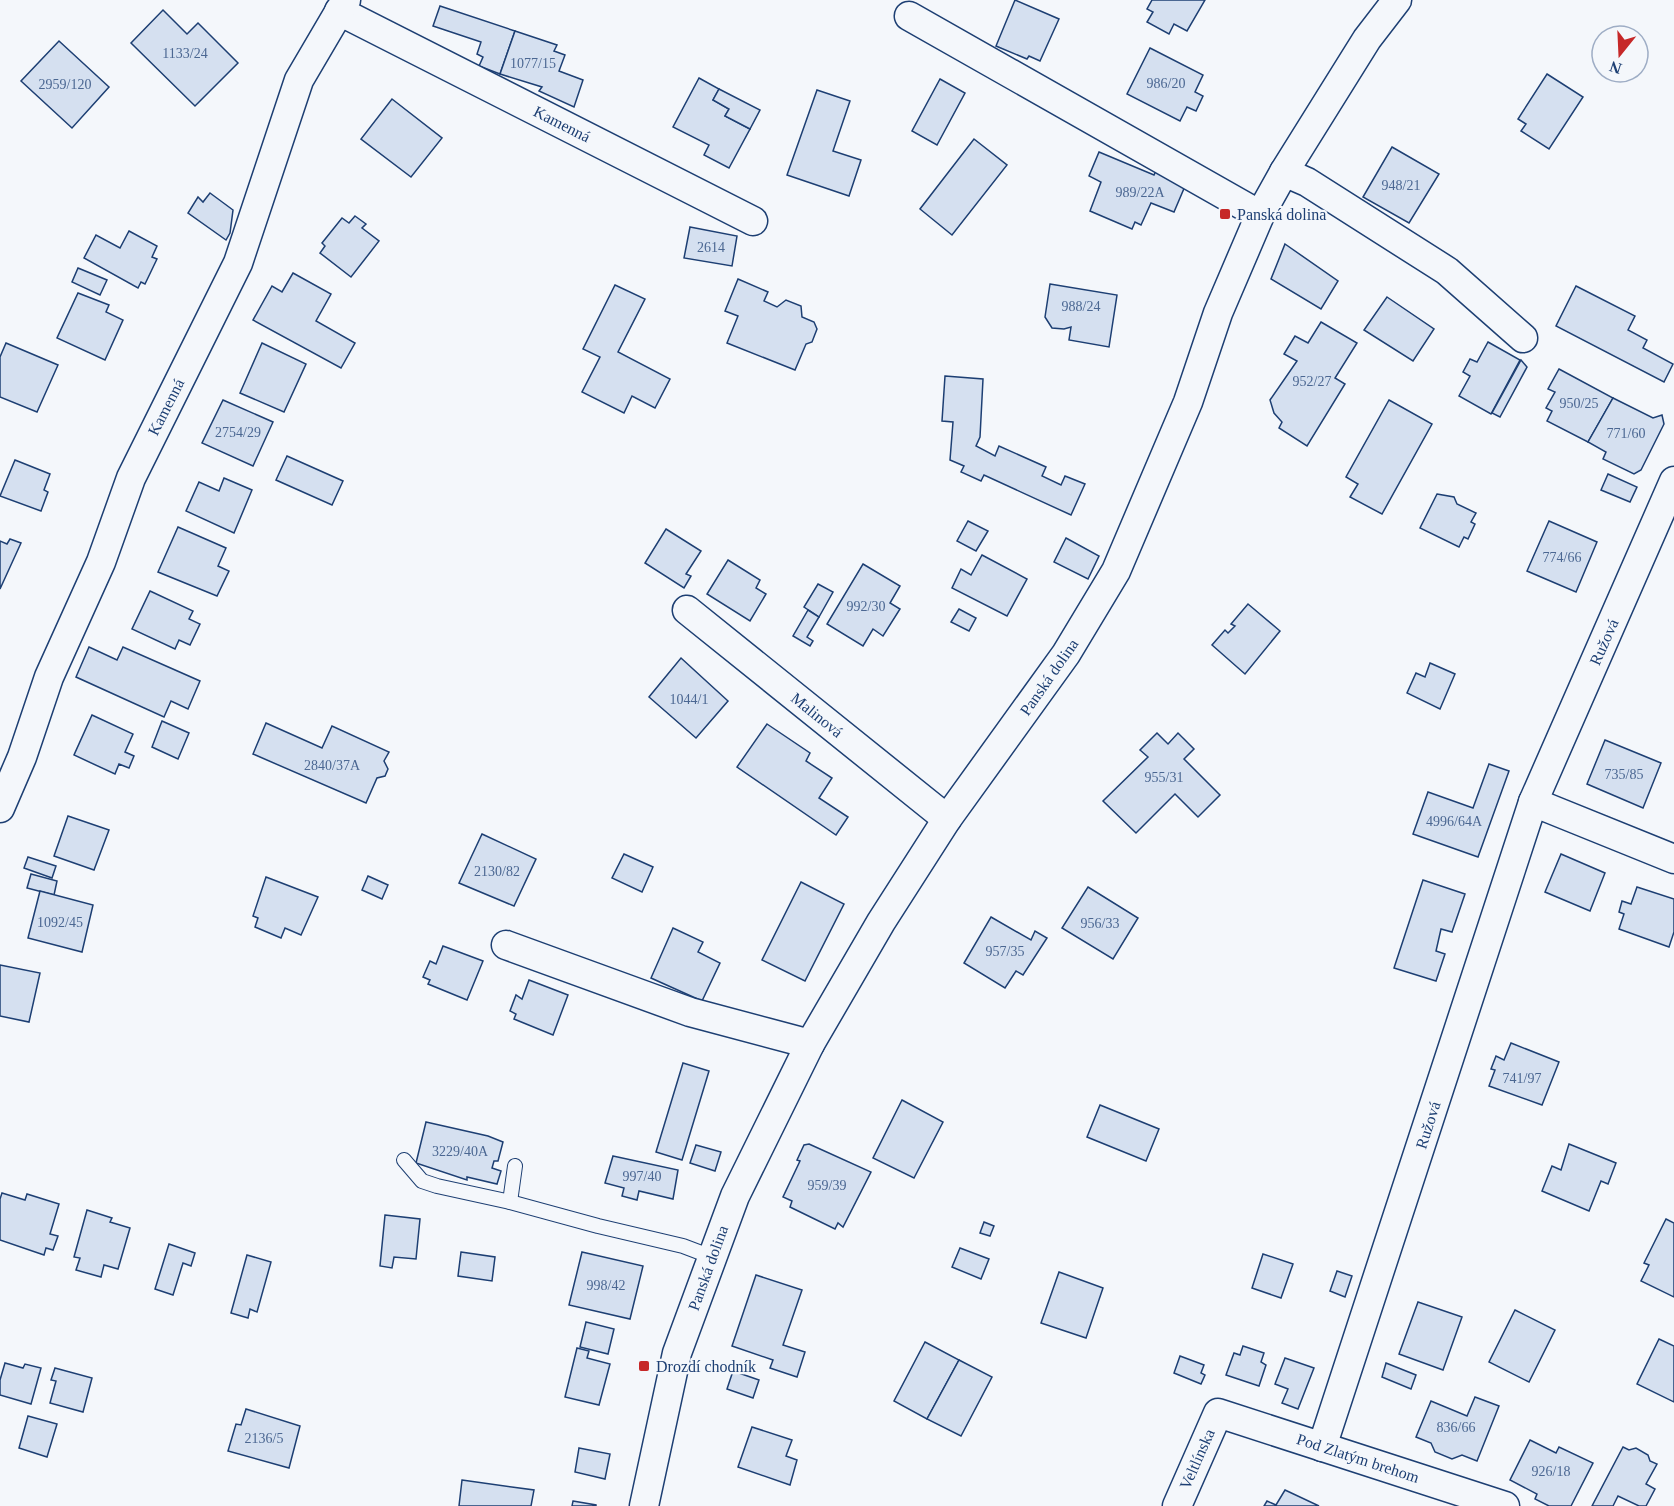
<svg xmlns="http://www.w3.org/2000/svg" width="1674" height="1506" viewBox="0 0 1674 1506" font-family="Georgia,serif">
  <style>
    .building { fill: #d5e0f0; stroke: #1d3f73; stroke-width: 1.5 }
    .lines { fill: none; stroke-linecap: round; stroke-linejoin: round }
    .service-casing { stroke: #1d3f73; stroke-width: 16 }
    .minor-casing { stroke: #1d3f73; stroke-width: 31 }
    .service { stroke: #f4f7fb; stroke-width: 14 }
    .minor { stroke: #f4f7fb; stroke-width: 28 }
    .poi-dot { fill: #c62828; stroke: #f4f7fb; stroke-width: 2 }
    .labels { text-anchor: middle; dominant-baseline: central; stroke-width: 4.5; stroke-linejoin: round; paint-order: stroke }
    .number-label { font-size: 14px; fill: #4b6792 }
    .street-label { font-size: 16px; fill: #1d3f73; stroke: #f4f7fb }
    .poi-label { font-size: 16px; fill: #1d3f73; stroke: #f4f7fb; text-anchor: start }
  </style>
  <rect width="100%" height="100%" fill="#f4f7fb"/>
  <!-- building -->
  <g class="building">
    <path d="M1015,0L1059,19L1040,61L1029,56L1027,59L996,46Z"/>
    <path d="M1152,0H1151H1205L1187,31L1174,24L1169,34L1147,22L1153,12L1147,9Z"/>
    <path d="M440,6L515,31L500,74L479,66L483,57L477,54L481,42L433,26Z"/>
    <path d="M163,10L187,34L198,23L238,63L195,106L131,43Z"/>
    <path d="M515,31L557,45L554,51L565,55L559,71L583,80L574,107L539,91L542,87L500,74Z"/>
    <path d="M59,41L109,87L72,128L21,81Z"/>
    <path d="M1150,48L1203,75L1195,92L1203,96L1196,111L1187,107L1180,121L1127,94Z"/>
    <path d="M1547,74L1583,97L1549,149L1521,131L1526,124L1518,119Z"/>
    <path d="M699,78L719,89L713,100L729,109L725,116L750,129L729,168L704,155L709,145L673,127Z"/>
    <path d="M940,79L965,93L937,145L912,131Z"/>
    <path d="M719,89L760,110L750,129L725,116L729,109L713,100Z"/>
    <path d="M817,90L850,101L833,151L861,160L849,196L787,175Z"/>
    <path d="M392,99L442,138L411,177L361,139Z"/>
    <path d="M974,139L1007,165L952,235L920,209Z"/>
    <path d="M1392,147L1439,174L1409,223L1363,197Z"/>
    <path d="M1099,152L1154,175L1159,164L1188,179L1174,212L1151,203L1141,225L1135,222L1132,229L1090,211L1101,182L1089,176Z"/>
    <path d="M210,193L233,210L230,233L226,240L188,213L198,197L203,202Z"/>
    <path d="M355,216L366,224L362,228L379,241L351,277L320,253L325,246L322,243L342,218L349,223Z"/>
    <path d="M690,227L737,236L732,266L684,258Z"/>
    <path d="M129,231L157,246L152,257L157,259L145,284L141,282L138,288L84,258L96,235L120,248Z"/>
    <path d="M1285,244L1338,281L1321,309L1271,279Z"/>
    <path d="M78,268L107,280L100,295L72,282Z"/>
    <path d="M293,273L331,294L316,321L355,343L341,368L253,320L272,286L282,292Z"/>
    <path d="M738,279L768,292L764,301L777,307L786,300L801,306L802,317L814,322L817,329L812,342L806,344L795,370L727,343L738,316L725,311Z"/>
    <path d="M1050,284L1117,295L1109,347L1069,340L1071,327L1064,329L1052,328L1045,317Z"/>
    <path d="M615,285L645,299L618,352L670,379L655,408L632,396L624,413L582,392L600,357L583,349Z"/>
    <path d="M1576,286L1635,316L1628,330L1647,340L1643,348L1673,364L1664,382L1556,326Z"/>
    <path d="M78,293L109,305L106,312L123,320L105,360L57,338Z"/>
    <path d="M1387,297L1434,329L1413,361L1364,330Z"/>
    <path d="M1321,322L1357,343L1335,378L1345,384L1307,446L1279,428L1282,422L1274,413L1270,400L1297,361L1284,354L1295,336L1308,343Z"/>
    <path d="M1488,342L1520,360L1491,414L1459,396L1470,376L1463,372L1470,359L1477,362Z"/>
    <path d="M6,343L58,365L37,412L0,397V357Z"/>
    <path d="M262,343L306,364L284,412L240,393Z"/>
    <path d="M1521,360L1527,367L1500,417L1492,413Z"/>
    <path d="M1559,369L1613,398L1588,442L1547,421L1552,411L1546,408L1555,392L1548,389Z"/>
    <path d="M945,376L983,379L980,437L976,446L995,456L999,446L1046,467L1042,476L1061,485L1065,476L1085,484L1071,515L984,475L981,481L961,472L964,466L950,460L953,422L942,421Z"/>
    <path d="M1613,398L1653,418L1662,415L1664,424L1641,470L1634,474L1603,459L1606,452L1588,442Z"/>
    <path d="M223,400L273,422L253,466L202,443Z"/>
    <path d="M1389,400L1432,424L1382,514L1350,497L1358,484L1346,477Z"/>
    <path d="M287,456L343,481L332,505L276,480Z"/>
    <path d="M15,460L50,474L44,490L48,492L41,511L0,496Z"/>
    <path d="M1608,474L1637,487L1630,502L1601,490Z"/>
    <path d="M224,478L252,490L234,533L186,511L199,482L219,491Z"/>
    <path d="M1437,494L1454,497L1457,504L1476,513L1471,522L1475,524L1468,539L1464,537L1459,547L1420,528Z"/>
    <path d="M968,521L988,531L976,551L957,541Z"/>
    <path d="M1549,521L1597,542L1576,592L1527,571Z"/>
    <path d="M178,527L226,548L218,566L229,571L217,596L158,572Z"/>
    <path d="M666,529L701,551L686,574L691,576L684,588L645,563Z"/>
    <path d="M1066,538L1099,556L1088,579L1054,562Z"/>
    <path d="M10,539L21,543L0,589V541L7,544Z"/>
    <path d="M982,555L1027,579L1007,616L952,588L961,569L971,575Z"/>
    <path d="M728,560L760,580L756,588L766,594L750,621L707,594Z"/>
    <path d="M863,564L900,586L890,603L900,609L883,636L873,629L863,646L827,624Z"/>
    <path d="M818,584L833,592L819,617L804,607Z"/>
    <path d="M150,591L193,611L189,619L200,624L190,645L179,640L175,649L132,629Z"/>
    <path d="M1248,604L1280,631L1245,674L1212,645L1225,630L1228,633L1235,626L1231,624Z"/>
    <path d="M959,609L976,618L969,631L951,622Z"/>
    <path d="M808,610L819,617L807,637L813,641L810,646L793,636Z"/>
    <path d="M89,647L117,660L123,647L200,681L188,709L171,701L164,717L76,677Z"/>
    <path d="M681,658L728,701L696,738L649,697Z"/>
    <path d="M1430,663L1455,674L1440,709L1407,693L1416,673L1425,677Z"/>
    <path d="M92,715L133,734L125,752L134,756L129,768L119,764L115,774L74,755Z"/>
    <path d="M162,721L189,733L178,759L152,747Z"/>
    <path d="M266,723L322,748L332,726L389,752L384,761L388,769L385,776L377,778L366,803L253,754Z"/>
    <path d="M767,724L810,753L806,761L832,778L819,798L848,817L836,835L737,767Z"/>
    <path d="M1157,733L1168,744L1178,733L1194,749L1184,759L1220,795L1198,817L1175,794L1136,833L1103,801L1148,757L1140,750Z"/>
    <path d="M1605,740L1661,763L1643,808L1587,784Z"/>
    <path d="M1489,764L1509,771L1478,857L1413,834L1428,792L1473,808Z"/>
    <path d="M68,816L109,830L94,870L54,856Z"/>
    <path d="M482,834L536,859L514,906L459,883Z"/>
    <path d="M624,854L653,867L642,892L612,878Z"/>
    <path d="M1561,854L1605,873L1590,911L1545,892Z"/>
    <path d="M28,857L56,866L52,878L24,868Z"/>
    <path d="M31,874L57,881L54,895L27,888Z"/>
    <path d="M368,876L388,885L382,899L362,890Z"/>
    <path d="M266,877L318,897L301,935L285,928L281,938L255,927L258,918L253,916Z"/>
    <path d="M1423,880L1465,894L1452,932L1441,929L1436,951L1445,954L1436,981L1394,968Z"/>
    <path d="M801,882L844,904L805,981L762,960Z"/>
    <path d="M1088,887L1138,918L1113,959L1062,928Z"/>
    <path d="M1637,887L1674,899V932L1669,947L1619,929L1624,914L1619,912L1622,901L1631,904Z"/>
    <path d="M40,891L93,905L82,952L28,938Z"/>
    <path d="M991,917L1031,940L1035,931L1047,938L1023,975L1016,971L1005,988L964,963Z"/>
    <path d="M673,928L703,942L698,952L720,963L702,1001L651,978Z"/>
    <path d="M443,946L483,961L467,1000L428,984L430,980L423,977L430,961L436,964Z"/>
    <path d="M0,965L40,973L29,1022L0,1016Z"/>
    <path d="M529,980L568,995L553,1035L514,1019L516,1014L510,1011L516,995L522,999Z"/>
    <path d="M1511,1043L1559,1062L1542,1105L1489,1086L1495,1070L1491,1069L1496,1056L1504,1060Z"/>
    <path d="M683,1063L709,1071L682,1160L656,1152Z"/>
    <path d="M902,1100L943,1122L914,1178L873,1158Z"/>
    <path d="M1100,1105L1159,1129L1146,1161L1087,1137Z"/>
    <path d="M426,1122L488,1136L503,1142L498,1161H494L492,1168L501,1171L497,1184L467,1177V1180L416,1163Z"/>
    <path d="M809,1144L871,1172L843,1227L838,1223L835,1229L790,1207L792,1201L783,1197L800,1161L797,1160L804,1145Z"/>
    <path d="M1569,1144L1616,1163L1608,1184L1601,1181L1589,1211L1542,1191L1552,1166L1561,1170Z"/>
    <path d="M696,1145L721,1152L715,1171L690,1163Z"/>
    <path d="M613,1156L678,1170L673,1199L639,1191L637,1200L622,1196L624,1188L605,1183Z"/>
    <path d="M2,1193L25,1200L27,1194L59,1204L50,1234L58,1236L53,1250L46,1248L44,1255L0,1240V1199Z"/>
    <path d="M87,1210L112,1218L110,1222L130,1228L118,1269L104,1265L101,1277L76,1270L80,1258L74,1257Z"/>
    <path d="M385,1215L420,1219L416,1259L394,1257L392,1268L380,1266Z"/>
    <path d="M1666,1219L1674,1223V1297L1641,1281L1649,1265L1644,1263Z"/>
    <path d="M984,1222L994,1226L990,1236L980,1233Z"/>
    <path d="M169,1244L195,1253L191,1266L183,1263L173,1295L155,1289Z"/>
    <path d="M960,1248L989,1259L981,1279L952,1267Z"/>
    <path d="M461,1252L495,1257L492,1281L458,1276Z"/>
    <path d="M582,1252L643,1266L630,1319L569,1305Z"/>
    <path d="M1263,1254L1293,1264L1281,1298L1252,1288Z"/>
    <path d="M247,1255L271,1262L257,1312L250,1309L248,1318L231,1313Z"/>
    <path d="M1337,1271L1352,1276L1345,1297L1330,1291Z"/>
    <path d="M1059,1272L1103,1288L1086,1338L1041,1323Z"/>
    <path d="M756,1275L802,1290L783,1345L805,1352L797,1377L770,1368L773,1360L732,1346Z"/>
    <path d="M1418,1302L1462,1317L1443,1370L1399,1354Z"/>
    <path d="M1515,1310L1555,1330L1529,1382L1489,1362Z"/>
    <path d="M586,1322L614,1329L608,1354L580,1347Z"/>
    <path d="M1659,1339L1674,1346V1402L1637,1384Z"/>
    <path d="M925,1342L959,1360L927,1419L894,1401Z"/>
    <path d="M1243,1346L1264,1353L1261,1362L1266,1365L1259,1386L1226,1375L1234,1353L1240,1355Z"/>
    <path d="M577,1348L589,1351L587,1358L610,1364L599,1405L565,1397Z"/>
    <path d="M1180,1356L1204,1365L1201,1373L1205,1375L1201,1384L1174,1373Z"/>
    <path d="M1285,1358L1314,1368L1298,1409L1282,1403L1288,1389L1275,1384Z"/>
    <path d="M959,1360L992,1377L961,1436L927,1419Z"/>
    <path d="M5,1363L23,1368L25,1364L41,1368L31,1404L0,1395V1380Z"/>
    <path d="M1386,1363L1416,1375L1411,1389L1382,1377Z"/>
    <path d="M55,1368L92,1378L83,1412L50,1403L56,1381L51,1380Z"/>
    <path d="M733,1371L759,1380L753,1398L727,1389Z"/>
    <path d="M1475,1397L1499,1406L1477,1461L1462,1455L1452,1459L1435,1452L1431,1443L1416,1437L1431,1401L1467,1416Z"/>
    <path d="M246,1409L300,1426L289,1468L228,1451L236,1424L241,1425Z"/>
    <path d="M28,1416L57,1424L47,1457L19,1448Z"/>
    <path d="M752,1427L792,1440L786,1456L797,1460L790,1485L738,1467Z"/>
    <path d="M1530,1440L1556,1453L1559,1447L1593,1463L1571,1506H1549L1535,1499L1537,1494L1510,1480Z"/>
    <path d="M1623,1447L1629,1450L1636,1448L1648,1455L1650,1461L1657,1464L1646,1484L1655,1489L1646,1506H1639L1618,1496L1613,1506H1592Z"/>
    <path d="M579,1448L610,1454L605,1479L575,1472Z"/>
    <path d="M462,1480L534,1490L531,1506H459Z"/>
    <path d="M1285,1490L1319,1506H1264L1267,1501L1276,1505Z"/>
    <path d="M573,1501L596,1505V1506H572Z"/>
  </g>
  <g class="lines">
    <!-- service casing -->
    <g class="service-casing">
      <g id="service">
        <path d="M404,1160L422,1181L437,1186L510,1202L598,1226L683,1246L712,1257"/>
        <path d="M510,1202L515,1166"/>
      </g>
    </g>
    <!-- minor casing -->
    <g class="minor-casing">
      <g id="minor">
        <path d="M339,11L753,221"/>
        <path d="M909,16L1260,215"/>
        <path d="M1284,172L1307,182L1447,271L1523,338"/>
        <path d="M687,610L947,819"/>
        <path d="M1533,802L1674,859"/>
        <path d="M0,808L22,757L49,677L101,562L131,478L238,263L299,80L346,0"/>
        <path d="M506,945L690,1012L810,1044"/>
        <path d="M1322,1447L1533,802L1674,481"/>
        <path d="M644,1506L677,1353L735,1196L810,1044L881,922L947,819L1066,654L1116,571L1188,402L1218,313L1260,215L1284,172L1367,39L1397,0"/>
        <path d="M1177,1506L1218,1413L1505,1506"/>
      </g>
    </g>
    <!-- service -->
    <use href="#service" class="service"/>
    <!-- minor -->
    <use href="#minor" class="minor"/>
  </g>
  <!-- markers -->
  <g class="poi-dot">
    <rect x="1219" y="208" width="12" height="12" rx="3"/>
    <rect x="638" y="1360" width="12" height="12" rx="3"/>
  </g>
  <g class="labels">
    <!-- number labels -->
    <g class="number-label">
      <text x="185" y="53">1133/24</text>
      <text x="533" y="63">1077/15</text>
      <text x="1166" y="83">986/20</text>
      <text x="65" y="84">2959/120</text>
      <text x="1401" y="185">948/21</text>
      <text x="1140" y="192">989/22A</text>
      <text x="711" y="247">2614</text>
      <text x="1081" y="306">988/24</text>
      <text x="1312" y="381">952/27</text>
      <text x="1579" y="403">950/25</text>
      <text x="238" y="432">2754/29</text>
      <text x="1626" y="433">771/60</text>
      <text x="1562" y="557">774/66</text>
      <text x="866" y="606">992/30</text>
      <text x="689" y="699">1044/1</text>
      <text x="332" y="765">2840/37A</text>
      <text x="1624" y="774">735/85</text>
      <text x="1164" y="777">955/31</text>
      <text x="1454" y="821">4996/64A</text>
      <text x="497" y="871">2130/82</text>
      <text x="60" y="922">1092/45</text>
      <text x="1100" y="923">956/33</text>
      <text x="1005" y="951">957/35</text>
      <text x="1522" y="1078">741/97</text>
      <text x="460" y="1151">3229/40A</text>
      <text x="642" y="1176">997/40</text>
      <text x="827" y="1185">959/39</text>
      <text x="606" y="1285">998/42</text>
      <text x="1456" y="1427">836/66</text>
      <text x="264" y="1438">2136/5</text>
      <text x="1551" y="1471">926/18</text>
    </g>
    <!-- street labels -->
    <g class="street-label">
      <text transform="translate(562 124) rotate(27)">Kamenná</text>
      <text transform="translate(166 407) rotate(-63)">Kamenná</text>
      <text transform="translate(1604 642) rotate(-66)">Ružová</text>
      <text transform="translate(1049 677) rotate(-55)">Panská dolina</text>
      <text transform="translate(817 715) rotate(39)">Malinová</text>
      <text transform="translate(1428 1125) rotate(-72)">Ružová</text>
      <text transform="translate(708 1268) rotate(-70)">Panská dolina</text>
      <text transform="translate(1358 1458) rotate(18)">Pod Zlatým brehom</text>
      <text transform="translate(1197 1459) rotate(-66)">Veltlínska</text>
    </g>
    <!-- poi labels -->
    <g class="poi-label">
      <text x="1237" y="214">Panská dolina</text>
      <text x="656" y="1366">Drozdí chodník</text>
    </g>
  </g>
  <!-- north arrow -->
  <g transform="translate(1620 54) rotate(198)"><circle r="28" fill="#f4f7fb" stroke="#9eadc5" stroke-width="1.5"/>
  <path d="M0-4.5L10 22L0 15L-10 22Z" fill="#c62828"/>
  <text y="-9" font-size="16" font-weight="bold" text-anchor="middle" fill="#1d3f73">N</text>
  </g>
</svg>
